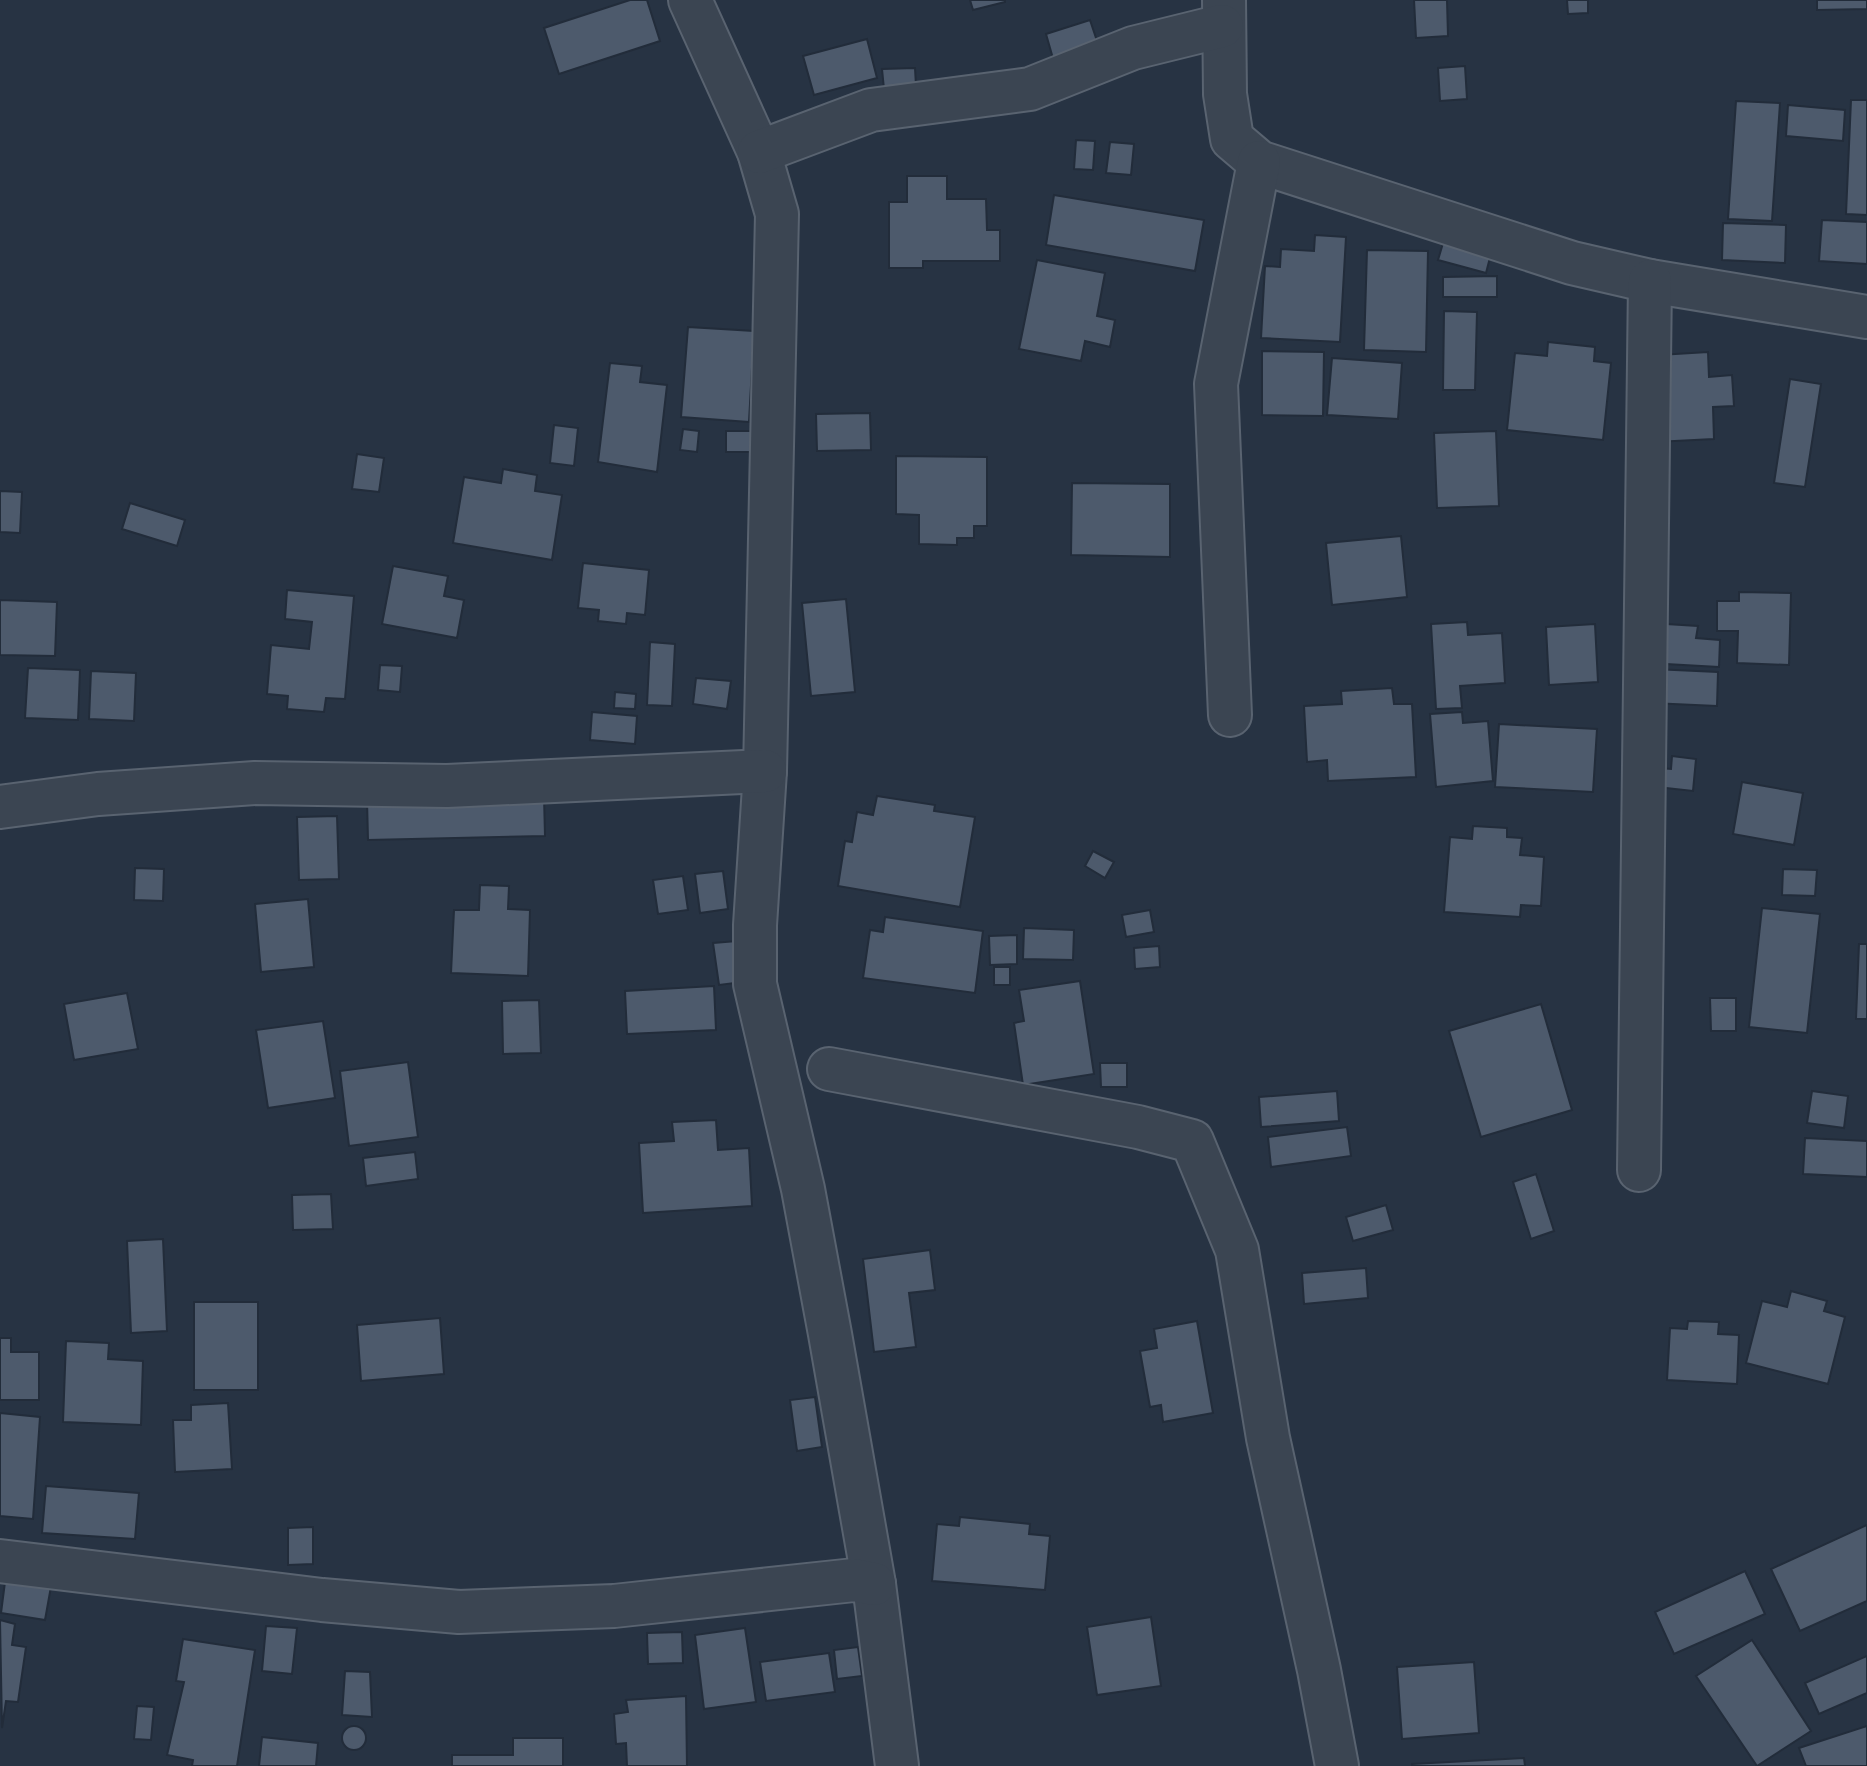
<svg xmlns="http://www.w3.org/2000/svg" width="1867" height="1766" viewBox="0 0 1867 1766" font-family="'Titillium Web',sans-serif">
  <style>
    .building { fill: #4d5a6c; stroke: #222c3a; stroke-width: 2 }
    .lines { fill: none; stroke-linecap: round; stroke-linejoin: round }
    .minor-casing { stroke: #596370; stroke-width: 46 }
    .minor { stroke: #3b4552; stroke-width: 42 }
  </style>
  <rect width="100%" height="100%" fill="#273343"/>
  <!-- building -->
  <g class="building">
    <path d="M630,0H647L660,41L559,74L544,28Z"/>
    <path d="M970,0H1005V2L973,10Z"/>
    <path d="M1414,0H1447L1448,36L1416,38Z"/>
    <path d="M1567,0H1588V13L1568,14Z"/>
    <path d="M1817,0H1867V9L1817,10Z"/>
    <path d="M1090,20L1099,47L1054,62L1046,34Z"/>
    <path d="M867,39L877,78L814,95L803,56Z"/>
    <path d="M1465,66L1467,99L1440,101L1438,68Z"/>
    <path d="M915,68L916,86L884,89L882,69Z"/>
    <path d="M1851,100H1867V215L1846,214Z"/>
    <path d="M1736,101L1780,103L1772,221L1728,219Z"/>
    <path d="M1788,105L1845,110L1843,141L1786,136Z"/>
    <path d="M1076,140L1095,141L1093,170L1074,169Z"/>
    <path d="M1110,142L1134,144L1131,175L1106,173Z"/>
    <path d="M907,176H947V199H986L987,230H1000V261H923V268H889V202H907Z"/>
    <path d="M1054,195L1204,220L1195,271L1046,245Z"/>
    <path d="M1822,220L1867,222V264L1819,261Z"/>
    <path d="M1723,223L1786,225L1785,263L1722,260Z"/>
    <path d="M1446,233L1493,246L1486,273L1438,260Z"/>
    <path d="M1315,235L1346,237L1340,342L1261,338L1265,266L1280,267L1281,249L1314,251Z"/>
    <path d="M1367,250L1428,251L1426,352L1364,350Z"/>
    <path d="M1037,260L1105,273L1097,316L1115,320L1110,347L1085,341L1081,361L1019,349Z"/>
    <path d="M1497,276V297H1443V277Z"/>
    <path d="M1444,311L1477,312L1475,390H1443Z"/>
    <path d="M688,327L754,331L749,422L681,417Z"/>
    <path d="M1548,342L1595,347L1594,361L1611,363L1603,440L1507,430L1515,353L1547,356Z"/>
    <path d="M1262,351L1324,352L1323,416L1262,415Z"/>
    <path d="M1708,352L1709,377L1732,375L1734,406L1713,407L1714,439L1655,442L1659,355Z"/>
    <path d="M1332,358L1402,363L1398,419L1327,415Z"/>
    <path d="M610,363L642,366L640,382L667,385L657,472L598,462Z"/>
    <path d="M1790,379L1821,384L1805,487L1774,483Z"/>
    <path d="M870,413L871,450L817,451L816,414Z"/>
    <path d="M554,425L578,428L574,466L550,463Z"/>
    <path d="M683,429L699,431L697,452L680,450Z"/>
    <rect x="726" y="431" width="26" height="21"/>
    <path d="M1496,431L1499,506L1437,508L1434,433Z"/>
    <path d="M357,454L384,458L379,492L352,489Z"/>
    <path d="M896,456L987,457V526H974V538H957V545L919,544V515L896,514Z"/>
    <path d="M503,469L537,475L535,491L562,495L552,560L453,543L464,477L501,483Z"/>
    <path d="M1072,483L1170,484V557L1071,555Z"/>
    <path d="M0,491L22,492L20,533L0,532Z"/>
    <path d="M130,503L185,520L177,546L122,529Z"/>
    <path d="M1401,536L1407,597L1332,605L1326,543Z"/>
    <path d="M583,563L649,570L645,615L627,613L626,624L598,621L599,610L578,608Z"/>
    <path d="M393,566L448,576L444,596L464,600L457,638L382,624Z"/>
    <path d="M287,590L354,596L345,699L326,698L324,712L287,709L288,696L267,694L271,645L309,649L312,622L285,619Z"/>
    <path d="M1739,592L1791,593L1789,665L1737,663L1738,631H1717V601H1739Z"/>
    <path d="M846,599L855,692L811,696L802,603Z"/>
    <path d="M0,600L57,602L55,656L0,655Z"/>
    <path d="M1467,622L1468,635L1502,633L1505,683L1460,686L1462,708L1436,709L1431,624Z"/>
    <path d="M1650,623L1698,626L1696,638L1720,640L1719,667L1648,663Z"/>
    <path d="M1595,624L1598,682L1549,685L1546,627Z"/>
    <path d="M650,642L675,644L672,706L647,705Z"/>
    <path d="M380,665L402,666L400,692L378,690Z"/>
    <path d="M28,668L80,670L78,720L25,718Z"/>
    <path d="M1653,669L1718,672L1717,706L1651,703Z"/>
    <path d="M91,671L136,673L134,721L89,719Z"/>
    <path d="M696,678L731,681L727,709L693,704Z"/>
    <path d="M1392,688L1394,704H1412L1416,777L1328,781L1327,760L1307,762L1304,706L1342,704L1341,691Z"/>
    <path d="M615,692L636,694L635,709L614,708Z"/>
    <path d="M592,712L637,716L635,744L590,740Z"/>
    <path d="M1462,712L1463,723L1488,721L1493,781L1436,787L1430,714Z"/>
    <path d="M1499,724L1597,729L1593,792L1495,787Z"/>
    <path d="M1672,756L1696,759L1693,791L1657,787L1659,768L1671,769Z"/>
    <path d="M1742,782L1803,793L1794,845L1733,834Z"/>
    <path d="M544,796L545,836L368,840L367,800Z"/>
    <path d="M877,796L935,805L934,811L975,817L960,907L838,886L845,841L852,842L857,812L873,815Z"/>
    <path d="M337,816L339,879L299,880L297,817Z"/>
    <path d="M1473,826L1507,828V837L1522,838L1520,855L1544,857L1541,906L1521,905L1520,917L1444,912L1450,837L1472,839Z"/>
    <path d="M1093,851L1114,862L1105,878L1085,866Z"/>
    <path d="M135,868L164,869L163,901L134,900Z"/>
    <path d="M1783,869L1817,870L1815,896L1782,895Z"/>
    <path d="M723,871L728,909L700,913L695,874Z"/>
    <path d="M683,876L688,910L658,914L653,880Z"/>
    <path d="M480,885L509,886L508,909L530,910L528,976L451,973L454,910H479Z"/>
    <path d="M308,899L314,967L261,972L255,904Z"/>
    <path d="M1762,908L1820,914L1807,1033L1749,1027Z"/>
    <path d="M1150,910L1154,932L1126,937L1122,915Z"/>
    <path d="M885,917L983,931L975,993L863,978L870,930L883,932Z"/>
    <path d="M1024,928L1074,930L1073,960L1023,959Z"/>
    <path d="M1017,935V964L990,965L989,936Z"/>
    <path d="M737,941L743,982L719,985L713,943Z"/>
    <path d="M1859,944H1867V1019H1856Z"/>
    <path d="M1159,946L1160,967L1135,969L1134,948Z"/>
    <rect x="994" y="967" width="16" height="18"/>
    <path d="M1080,981L1094,1074L1023,1085L1014,1023L1024,1021L1019,990Z"/>
    <path d="M714,986L716,1030L627,1034L625,991Z"/>
    <path d="M127,993L138,1049L74,1060L64,1004Z"/>
    <path d="M1710,998H1736V1031H1711Z"/>
    <path d="M539,1000L541,1053L503,1054L502,1001Z"/>
    <path d="M1541,1004L1572,1110L1481,1137L1449,1031Z"/>
    <path d="M323,1021L335,1098L268,1108L256,1030Z"/>
    <path d="M408,1062L418,1137L349,1146L340,1071Z"/>
    <path d="M1100,1063H1127V1087H1101Z"/>
    <path d="M1337,1091L1339,1121L1261,1127L1259,1097Z"/>
    <path d="M1812,1091L1848,1096L1844,1128L1807,1123Z"/>
    <path d="M716,1120L718,1150L749,1148L752,1206L643,1213L639,1143L674,1141L672,1122Z"/>
    <path d="M1347,1127L1351,1156L1271,1167L1268,1137Z"/>
    <path d="M1805,1138L1867,1141V1177L1803,1174Z"/>
    <path d="M415,1152L418,1179L366,1186L363,1158Z"/>
    <path d="M1536,1174L1554,1231L1531,1239L1513,1182Z"/>
    <path d="M331,1194L333,1229L293,1230L292,1195Z"/>
    <path d="M1386,1205L1393,1230L1353,1241L1346,1217Z"/>
    <path d="M163,1239L167,1331L131,1333L127,1241Z"/>
    <path d="M930,1250L935,1290L909,1293L916,1347L874,1352L863,1259Z"/>
    <path d="M1366,1268L1368,1298L1304,1304L1302,1273Z"/>
    <path d="M1791,1291L1827,1301L1824,1311L1845,1317L1828,1384L1746,1363L1762,1301L1787,1307Z"/>
    <rect x="194" y="1302" width="64" height="88"/>
    <path d="M440,1318L444,1374L361,1381L357,1325Z"/>
    <path d="M1197,1321L1213,1413L1163,1422L1161,1405L1150,1407L1140,1351L1157,1348L1154,1329Z"/>
    <path d="M1688,1321L1719,1322L1718,1334L1739,1335L1737,1384L1667,1380L1670,1328L1687,1329Z"/>
    <path d="M0,1338H11V1352H39V1400H0Z"/>
    <path d="M66,1341L109,1343L108,1359L143,1361L141,1425L63,1422Z"/>
    <path d="M815,1397L822,1447L797,1451L790,1400Z"/>
    <path d="M228,1403L232,1469L175,1472L173,1420H191V1405Z"/>
    <path d="M0,1413L40,1417L33,1519L0,1516Z"/>
    <path d="M46,1486L139,1493L135,1539L42,1533Z"/>
    <path d="M960,1517L1030,1524L1029,1534L1050,1536L1045,1590L932,1581L937,1524L959,1526Z"/>
    <path d="M1867,1525V1601L1800,1631L1771,1569Z"/>
    <path d="M313,1527V1564L288,1565V1528Z"/>
    <path d="M1745,1571L1765,1614L1674,1654L1655,1612Z"/>
    <path d="M6,1574L52,1581L45,1620L1,1613Z"/>
    <path d="M1151,1617L1161,1686L1097,1695L1087,1627Z"/>
    <path d="M0,1620L15,1624L12,1645L26,1647L18,1702L6,1701L2,1728Z"/>
    <path d="M266,1626L297,1628L292,1674L262,1671Z"/>
    <path d="M745,1628L756,1702L704,1709L695,1635Z"/>
    <path d="M682,1632L683,1663L648,1664L647,1633Z"/>
    <path d="M183,1639L255,1650L237,1766H192L193,1760L167,1755L184,1682L176,1681Z"/>
    <path d="M1752,1640L1811,1731L1757,1766L1696,1676Z"/>
    <path d="M858,1647L862,1676L837,1679L834,1650Z"/>
    <path d="M829,1653L835,1692L766,1701L760,1662Z"/>
    <path d="M1867,1656V1693L1819,1714L1805,1683Z"/>
    <path d="M1474,1662L1479,1733L1402,1739L1397,1667Z"/>
    <path d="M345,1671L370,1672L372,1717L342,1715Z"/>
    <path d="M686,1696L687,1766H627L626,1743L616,1744L614,1714L628,1712L626,1700Z"/>
    <path d="M137,1706L154,1707L151,1740L134,1739Z"/>
    <path d="M1867,1726V1766H1806L1799,1748Z"/>
    <circle cx="354" cy="1738" r="12"/>
    <path d="M262,1737L318,1743L316,1766H259Z"/>
    <path d="M513,1738H563V1766H452V1755H513Z"/>
    <path d="M1524,1758L1525,1766H1412V1764Z"/>
  </g>
  <g class="lines">
    <!-- minor casing -->
    <g class="minor-casing">
      <g id="minor">
        <path d="M690,0L759,152L777,214L765,771L755,925V984L803,1189L830,1334L874,1584L897,1766"/>
        <path d="M1224,0L1225,94L1232,139L1259,162L1572,263L1650,281L1867,317"/>
        <path d="M759,152L871,110L1030,89L1133,48L1222,26"/>
        <path d="M1230,715L1216,384L1259,162"/>
        <path d="M0,807L98,794L255,783L447,786L765,771"/>
        <path d="M829,1069L1138,1127L1192,1141L1237,1250L1268,1438L1319,1670L1337,1766"/>
        <path d="M1639,1170L1650,281"/>
        <path d="M0,1561L322,1600L459,1612L614,1606L854,1580L874,1584"/>
      </g>
    </g>
    <!-- minor -->
    <use href="#minor" class="minor"/>
  </g>
</svg>
